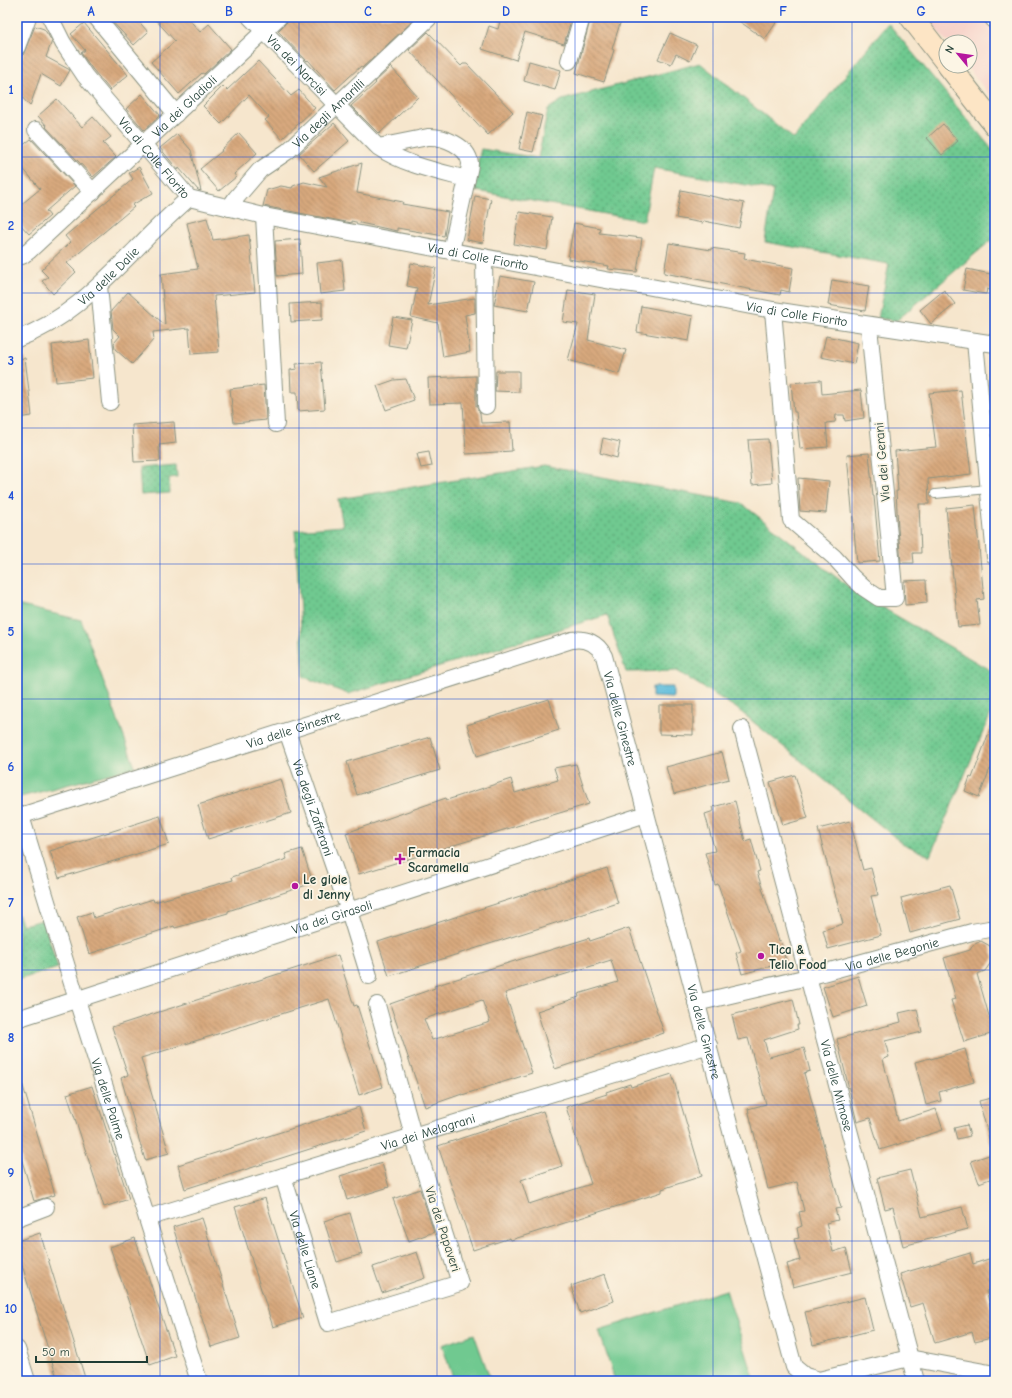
<svg xmlns="http://www.w3.org/2000/svg" width="1012" height="1398" viewBox="0 0 1012 1398" font-family="'Comic Neue',sans-serif">
  <style>
    .built { fill: #f7d1c8 }
    .grass { fill: url(#grass-dots); stroke: #488362 }
    .garden { fill: #70c990; stroke: #488362 }
    .water { fill: #5dbcdb; stroke: #3e7c88 }
    .building { fill: url(#building-back-hatch); fill-rule: evenodd }
    .lines { fill: none; stroke-linecap: round; stroke-linejoin: round }
    .lane-casing { stroke: #8a9280; stroke-width: 10 }
    .street-casing { stroke: #8a9280; stroke-width: 18 }
    .secondary-casing { stroke: #8a9280; stroke-width: 24 }
    .lane { stroke: #fff; stroke-width: 8 }
    .street { stroke: #fff; stroke-width: 16 }
    .secondary { stroke: #fde5c5; stroke-width: 22 }
    .grid { fill: none; stroke: #1d4ed8; stroke-width: 1; stroke-opacity: 0.55 }
    .poi-dot { fill: #b5179e; stroke: #fcf5e5; stroke-width: 1.5 }
    .labels { text-anchor: middle; dominant-baseline: central; stroke-width: 3.5; stroke-linejoin: round; paint-order: stroke }
    .street-label { font-size: 13px; fill: #1f3d34; stroke: #fcf5e5 }
    .poi-label { font-size: 13px; font-weight: bold; fill: #1f3d34; stroke: #fcf5e5; text-anchor: start }
    .neatline { fill: none; stroke: #1d4ed8; stroke-width: 1.5 }
    .grid-label { font-size: 13px; text-anchor: middle; font-weight: bold; fill: #1d4ed8 }
  </style>
  <defs>
    <pattern id="grass-dots" width="8" height="8" patternUnits="userSpaceOnUse"><rect width="8" height="8" fill="#70c990"/><path d="M2 2h.1M6 6h.1" fill="none" stroke="#5ba476" stroke-width="1.8" stroke-linecap="round"/></pattern>
    <pattern id="building-back-hatch" width="6" height="6" patternUnits="userSpaceOnUse"><rect width="6" height="6" fill="#d8a97e"/><path d="M-1 5l2 2M0 0l6 6M5-1l2 2" fill="none" stroke="#af8b68"/></pattern>
  </defs>
  <rect width="100%" height="100%" fill="#fcf5e5"/>
  <filter id="ink" filterUnits="userSpaceOnUse"><feTurbulence type="fractalNoise" baseFrequency=".025" numOctaves="2"/><feDisplacementMap in="SourceGraphic" scale="8" xChannelSelector="R" yChannelSelector="G"/><feConvolveMatrix kernelMatrix="1 2 1 2 8 2 1 2 1" color-interpolation-filters="sRGB"/></filter>
  <filter id="wash" filterUnits="userSpaceOnUse"><feTurbulence type="fractalNoise" baseFrequency=".012" numOctaves="4" result="noise"/><feDisplacementMap in="SourceGraphic" scale="16" xChannelSelector="R" yChannelSelector="G"/><feGaussianBlur stdDeviation="0.9" result="paint"/><feColorMatrix in="noise" values="0 0 0 0 0 0 0 0 0 0 0 0 0 0 0 0 0 1.4 0 .05"/><feComposite in="paint" operator="in"/></filter>
  <g filter="url(#wash)">
    <rect width="100%" height="100%" fill="#f6e6cd"/>
    <!-- built -->
    <path class="built" d="M926,17H995V101L966,66H970V42H947Z"/>
    <!-- grass -->
    <g class="grass">
      <path d="M888,23L995,153V237L896,321L878,318L889,264L765,242L773,190L654,168L644,221L471,190L481,149L538,158L548,109L562,100L700,63L794,139Z"/>
      <path d="M176,465L177,477L169,478L170,493L141,495L139,468Z"/>
      <path d="M544,466L741,503L854,591L995,673V704L930,856L902,843L736,708L677,671L626,672L607,615L348,694L304,677L295,530L343,526L338,499Z"/>
      <path d="M18,914L23,925L43,920L58,968L17,980Z"/>
    </g>
    <!-- garden -->
    <g class="garden">
      <path d="M17,605L81,620L135,767L17,798Z"/>
      <path d="M726,1290L755,1381H615L599,1330Z"/>
      <path d="M474,1334L491,1381H454L442,1345Z"/>
    </g>
    <!-- water -->
    <path class="water" d="M652,687H673V698L652,697Z"/>
    <g id="blocks">
      <!-- building -->
      <g class="building">
        <path d="M108,17H135L148,32L134,45Z"/>
        <path d="M153,17H187L200,32L209,24L231,49L204,74L202,73L179,94L151,62L175,41Z"/>
        <path d="M292,17H415L416,18L362,68L361,66L335,90L308,60L307,61L278,31Z"/>
        <path d="M501,17H572L564,44L525,32L516,60L482,49L489,26L498,29Z"/>
        <path d="M591,17H622L612,49L614,50L604,82L576,73Z"/>
        <path d="M733,17H780L765,39Z"/>
        <path d="M84,23L128,75L110,90L93,70L81,53L85,50L71,34Z"/>
        <path d="M35,26L44,29L52,41L46,57L70,70L61,86L41,74L30,106L17,92V70Z"/>
        <path d="M428,32L461,66L463,64H467L513,112L488,135L409,50Z"/>
        <path d="M670,33L697,45L690,61L676,54L671,64L658,59Z"/>
        <path d="M258,61L291,96L299,90L315,108L282,139L265,120L269,117L249,95L221,124L203,106L223,86L227,90Z"/>
        <path d="M529,61L561,70L555,90L524,81Z"/>
        <path d="M391,67L418,97L379,134L351,106L376,83L375,82Z"/>
        <path d="M142,94L160,115L144,130L126,109Z"/>
        <path d="M57,99L82,127L93,117L111,137L103,143L116,157L93,177L46,127L47,126L38,116Z"/>
        <path d="M527,112L542,116L533,152L519,149Z"/>
        <path d="M334,123L349,141L314,171L299,154Z"/>
        <path d="M943,124L958,141L942,155L927,138Z"/>
        <path d="M239,133L257,153L234,174L236,177L219,191L200,169L222,151L221,150Z"/>
        <path d="M177,134L191,150L201,191L198,190L179,168L178,170L160,148Z"/>
        <path d="M31,139L75,186L46,211L50,216L29,234L19,223L22,220L17,214V208L40,189L17,161V150Z"/>
        <path d="M362,163L357,193L403,202L402,204L448,212L444,236L397,228V231L351,221V223L263,206L267,190L281,186L292,188L293,186L304,182L327,187L319,177Z"/>
        <path d="M139,167L153,193L132,205L134,207L67,263L76,272L53,294L42,281L48,277L41,270L70,242L65,236L133,179L129,173Z"/>
        <path d="M681,190L744,203L739,228L704,221L703,223L676,218Z"/>
        <path d="M475,196L491,199L483,243L467,240Z"/>
        <path d="M519,212L552,217L547,250L514,244Z"/>
        <path d="M207,218L213,240L249,235L255,292L214,296L219,352L191,354L189,328L153,332L154,339L132,364L115,349L114,343L120,336L113,329L111,311L128,292L165,325L161,274L198,269L187,223Z"/>
        <path d="M574,223L600,228L599,233L642,238L637,272L608,269L609,266L568,259Z"/>
        <path d="M300,239L302,274L277,276L275,241Z"/>
        <path d="M669,243L711,250V248L745,253L744,259L793,268L789,292L781,290L780,295L664,273Z"/>
        <path d="M342,260L345,291L320,294L317,263Z"/>
        <path d="M411,263L436,268L428,305L475,298V313L465,315L470,352L443,357L438,323L411,317L417,288L407,286Z"/>
        <path d="M967,269L995,275V291L987,289L986,294L963,290Z"/>
        <path d="M500,276L534,282L528,311L494,305Z"/>
        <path d="M832,280L869,286L865,311L828,305Z"/>
        <path d="M568,290L595,294L588,340L626,350L619,374L568,360L578,324L563,322Z"/>
        <path d="M944,290L955,304L931,324L920,310Z"/>
        <path d="M322,302V320L291,322L290,304Z"/>
        <path d="M641,306L693,316L689,341L637,332Z"/>
        <path d="M393,317L412,320L406,348L388,345Z"/>
        <path d="M826,336L858,343L854,364L821,357Z"/>
        <path d="M89,340L93,378L56,382L52,345Z"/>
        <path d="M25,358L32,416L17,418V359Z"/>
        <path d="M321,362L325,409L298,411L297,392H291L290,370L297,369L296,364Z"/>
        <path d="M496,371H519V392L495,391Z"/>
        <path d="M476,376V406L480,413L481,423L510,422L512,451L466,454L463,403L429,404L428,378Z"/>
        <path d="M406,379L414,400L386,410L377,386L394,380Z"/>
        <path d="M821,380L822,394L861,390L864,418L845,421L844,415H836L835,422L826,423L828,447L800,449L796,412H794L791,383Z"/>
        <path d="M264,385L266,420L234,423L230,389Z"/>
        <path d="M961,390L971,474L928,479L929,504H919L921,553H913L914,563H901L898,529L896,491H898L895,451L936,447L929,393Z"/>
        <path d="M174,422L176,443L159,445L160,461L134,462L132,425Z"/>
        <path d="M603,438L620,442L617,458L600,453Z"/>
        <path d="M768,439L772,483L752,485L748,440Z"/>
        <path d="M429,452L432,466L421,468L417,454Z"/>
        <path d="M869,453L873,496H874L880,561L857,563L847,455Z"/>
        <path d="M798,478L829,481L826,513L800,511Z"/>
        <path d="M975,505L984,599L977,600L980,625L958,627L946,508Z"/>
        <path d="M926,580L927,603L905,605L904,581Z"/>
        <path d="M549,699L559,730L477,756L467,725Z"/>
        <path d="M659,705H693V735L659,734Z"/>
        <path d="M994,719H995V771L990,769L979,797L965,791L970,777L972,778Z"/>
        <path d="M430,737L440,770L357,795L347,762Z"/>
        <path d="M722,752L729,779L674,794L666,767Z"/>
        <path d="M576,764L589,804L359,874L346,833L446,798L447,800L511,779L515,793L558,780L554,768Z"/>
        <path d="M795,775L808,818L783,825L770,782Z"/>
        <path d="M281,779L291,813L208,839L198,805Z"/>
        <path d="M735,801L745,841L751,839L760,871L757,872L779,941L781,940L786,962L742,974L736,953L741,951L718,884L715,885L705,853L715,851L705,814L714,811L713,807Z"/>
        <path d="M160,816L169,844L59,878L50,851Z"/>
        <path d="M850,821L863,870L871,868L878,895L871,896L881,935L828,949L823,930L843,924L818,829Z"/>
        <path d="M302,849L313,883L228,911V913L175,928L174,926L89,954L77,917L92,912L94,918L153,899L154,902L233,880L232,877L287,859L285,854Z"/>
        <path d="M607,868L618,903L389,976L378,942Z"/>
        <path d="M950,885L960,919L910,933L901,898Z"/>
        <path d="M629,928L664,1033L555,1069L537,1011L579,997L578,994L618,982L611,960L505,993L532,1073L462,1095V1094L425,1107L390,1004L435,988L434,986L589,938L590,941ZM482,1000L490,1022L432,1040L424,1019Z"/>
        <path d="M981,941L990,946L994,958L985,971L977,974L994,1033L964,1042L951,1000L956,999L944,958L970,950L973,945Z"/>
        <path d="M338,955L354,1006L357,1005L383,1087L359,1095L329,999L141,1058L169,1153L145,1160L121,1078L128,1075L112,1027Z"/>
        <path d="M858,976L867,1006L833,1017L823,987Z"/>
        <path d="M793,999L799,1025H797L798,1029L764,1040L769,1057L804,1048L810,1071L804,1073L841,1208L835,1209L838,1220L826,1223L833,1252L846,1248L852,1272L793,1287L787,1264L800,1260L794,1239L799,1238L797,1228L802,1226L799,1212L804,1211L797,1182L768,1189L748,1109L766,1104L748,1038L738,1040L732,1015Z"/>
        <path d="M917,1009L922,1032L885,1041L889,1057L883,1059L898,1121L936,1109L943,1130L880,1150L870,1118L857,1122L837,1039L901,1022L899,1013Z"/>
        <path d="M965,1049L974,1082L939,1092L941,1101L926,1105L915,1062L930,1058L931,1059Z"/>
        <path d="M672,1074L702,1176L662,1189V1192L511,1240L510,1238L473,1250L438,1146L543,1111L562,1166L521,1180L529,1204L591,1184L566,1107L607,1094L606,1092L630,1084L631,1087Z"/>
        <path d="M20,1076L55,1195L34,1201L17,1144V1077Z"/>
        <path d="M92,1086L129,1199L104,1207L67,1094Z"/>
        <path d="M995,1097V1145H991L979,1101Z"/>
        <path d="M359,1107L366,1131L185,1189L178,1165Z"/>
        <path d="M967,1125L970,1136L957,1139L954,1128Z"/>
        <path d="M995,1153V1177L979,1183L971,1161Z"/>
        <path d="M382,1163L389,1187L347,1200L340,1176Z"/>
        <path d="M910,1170L922,1217L962,1207L968,1229L903,1246L893,1207L885,1209L877,1178Z"/>
        <path d="M420,1189L434,1232L409,1241L393,1199Z"/>
        <path d="M265,1198L303,1318L273,1327L235,1207Z"/>
        <path d="M350,1213L362,1254L337,1262L324,1221Z"/>
        <path d="M202,1218L240,1338L211,1347L173,1227Z"/>
        <path d="M40,1233L62,1304L86,1381H58L17,1249V1241Z"/>
        <path d="M135,1238L175,1356L150,1365L110,1247Z"/>
        <path d="M417,1252L425,1278L382,1293L373,1267Z"/>
        <path d="M970,1253L973,1264L995,1257V1289L986,1291L995,1323V1337L975,1342L972,1332L935,1343L923,1303L910,1307L900,1274Z"/>
        <path d="M605,1274L614,1301L580,1313L571,1286Z"/>
        <path d="M865,1297L873,1330L813,1345L805,1312Z"/>
      </g>
    </g>
  </g>
  <g filter="url(#ink)">
    <use href="#blocks" fill-opacity="0" stroke="#8a9280" stroke-width="1"/>
    <g class="lines">
      <!-- lane casing -->
      <g class="lane-casing">
        <g id="lane">
          <path d="M987,17L995,28"/>
          <path d="M935,494L989,489"/>
        </g>
      </g>
      <!-- street casing -->
      <g class="street-casing">
        <g id="street">
          <path id="s1" d="M50,17L63,43L85,76L189,198L264,216L611,281L646,286L773,310L995,344"/>
          <path d="M96,17L176,114"/>
          <path id="s2" d="M250,17L378,147C405,165 436,171 467,179C468,174 470,168 470,163C468,146 443,136 428,137L378,147"/>
          <path d="M17,47L28,17"/>
          <path d="M569,61L582,17"/>
          <path d="M36,130L93,192"/>
          <path id="s3" d="M229,208L236,198L260,170L288,151L429,18"/>
          <path d="M264,216L276,424"/>
          <path d="M451,251L467,179"/>
          <path id="s4" d="M17,256H22L29,251L279,17"/>
          <path d="M484,257L486,406"/>
          <path d="M99,286L110,402"/>
          <path d="M773,310L791,520L834,557L853,578L864,588L879,598H895L869,326"/>
          <path id="s5" d="M17,339C66,321 100,285 136,249C153,231 171,214 189,198"/>
          <path d="M975,341L995,557"/>
          <path id="s6" d="M742,729L916,1381"/>
          <path id="s7" d="M287,731L349,911L369,976"/>
          <path id="s8" d="M21,816L77,1000L199,1381"/>
          <path id="s9" d="M17,817L572,640C586,638 598,643 604,656L794,1367L805,1376L819,1380L909,1358L995,1374"/>
          <path id="s10" d="M696,1003L808,977L972,932L989,929L995,930"/>
          <path id="s11" d="M17,1019L646,814"/>
          <path id="s12" d="M283,1176L328,1323L460,1283L413,1135L377,1005"/>
          <path d="M17,1218L46,1207"/>
          <path id="s13" d="M147,1218L709,1045"/>
          <path d="M17,1349L27,1381"/>
        </g>
      </g>
      <!-- secondary casing -->
      <g class="secondary-casing">
        <g id="secondary">
          <path d="M911,17L946,62"/>
          <path d="M949,66L995,125"/>
        </g>
      </g>
      <!-- lane -->
      <use href="#lane" class="lane"/>
      <!-- street -->
      <use href="#street" class="street"/>
      <!-- secondary -->
      <use href="#secondary" class="secondary"/>
    </g>
  </g>
  <!-- grid -->
  <path class="grid" d="M160,17V1381M299,17V1381M437,17V1381M575,17V1381M713,17V1381M852,17V1381M17,157H995M17,293H995M17,428H995M17,564H995M17,699H995M17,834H995M17,970H995M17,1105H995M17,1241H995"/>
  <!-- markers -->
  <g class="poi-dot">
    <path d="M398 853h4v4h4v4h-4v4h-4v-4h-4v-4h4z"/>
    <circle cx="295" cy="886" r="4"/>
    <circle cx="761" cy="956" r="4"/>
  </g>
  <g class="labels">
    <!-- street labels -->
    <g class="street-label">
      <text stroke="none"><textPath href="#s2" startOffset="67">Via dei Narcisi</textPath></text>
      <text stroke="none"><textPath href="#s4" startOffset="226">Via dei Gladioli</textPath></text>
      <text stroke="none"><textPath href="#s3" startOffset="138">Via degli Amarilli</textPath></text>
      <text stroke="none"><textPath href="#s1" startOffset="176">Via di Colle Fiorito</textPath></text>
      <text stroke="none"><textPath href="#s1" startOffset="524">Via di Colle Fiorito</textPath></text>
      <text stroke="none"><textPath href="#s5" startOffset="112">Via delle Dalie</textPath></text>
      <text stroke="none"><textPath href="#s1" startOffset="848">Via di Colle Fiorito</textPath></text>
      <text transform="translate(882 462) rotate(-95)">Via dei Gerani</text>
      <text stroke="none"><textPath href="#s9" startOffset="686">Via delle Ginestre</textPath></text>
      <text stroke="none"><textPath href="#s9" startOffset="290">Via delle Ginestre</textPath></text>
      <text stroke="none"><textPath href="#s7" startOffset="81">Via degli Zafferani</textPath></text>
      <text stroke="none"><textPath href="#s11" startOffset="331">Via dei Girasoli</textPath></text>
      <text stroke="none"><textPath href="#s10" startOffset="202">Via delle Begonie</textPath></text>
      <text stroke="none"><textPath href="#s9" startOffset="1010">Via delle Ginestre</textPath></text>
      <text stroke="none"><textPath href="#s6" startOffset="369">Via delle Mimose</textPath></text>
      <text stroke="none"><textPath href="#s8" startOffset="296">Via delle Palme</textPath></text>
      <text stroke="none"><textPath href="#s13" startOffset="294">Via dei Melograni</textPath></text>
      <text transform="translate(443 1229) rotate(72)">Via dei Papaveri</text>
      <text stroke="none"><textPath href="#s12" startOffset="77">Via delle Liane</textPath></text>
    </g>
    <!-- poi labels -->
    <g class="poi-label">
      <text x="408" y="852">Farmacia<tspan x="408" dy="15">Scaramella</tspan></text>
      <text x="303" y="879">Le gioie<tspan x="303" dy="15">di Jenny</tspan></text>
      <text x="769" y="949">Tica &amp;<tspan x="769" dy="15">Telio Food</tspan></text>
    </g>
  </g>
  <!-- margin -->
  <rect width="1012" height="1398" fill="none" stroke="#fcf5e5" stroke-width="44"/>
  <!-- north arrow -->
  <g transform="translate(958 54) rotate(299)"><circle r="19" fill="#fcf5e5" stroke="#a4ab9e"/>
  <path d="M0-3L7 15L0 10L-7 15Z" fill="#b5179e"/>
  <text y="-6" font-size="11" font-weight="bold" text-anchor="middle" fill="#1f3d34">N</text>
  </g>
  <!-- scale -->
  <path d="M36 1356v6h111v-6" fill="none" stroke="#1f3d34" stroke-width="2"/>
  <text x="42" y="1356" font-size="12" fill="#1f3d34" stroke="#fcf5e5" stroke-width="3" paint-order="stroke">50 m</text>
  <rect x="22" y="22" width="968" height="1354" class="neatline"/>
  <g class="grid-label">
    <text x="91" y="16">A</text>
    <text x="229" y="16">B</text>
    <text x="368" y="16">C</text>
    <text x="506" y="16">D</text>
    <text x="644" y="16">E</text>
    <text x="783" y="16">F</text>
    <text x="921" y="16">G</text>
    <text x="11" y="94">1</text>
    <text x="11" y="230">2</text>
    <text x="11" y="365">3</text>
    <text x="11" y="500">4</text>
    <text x="11" y="636">5</text>
    <text x="11" y="771">6</text>
    <text x="11" y="907">7</text>
    <text x="11" y="1042">8</text>
    <text x="11" y="1177">9</text>
    <text x="11" y="1313">10</text>
  </g>
</svg>
